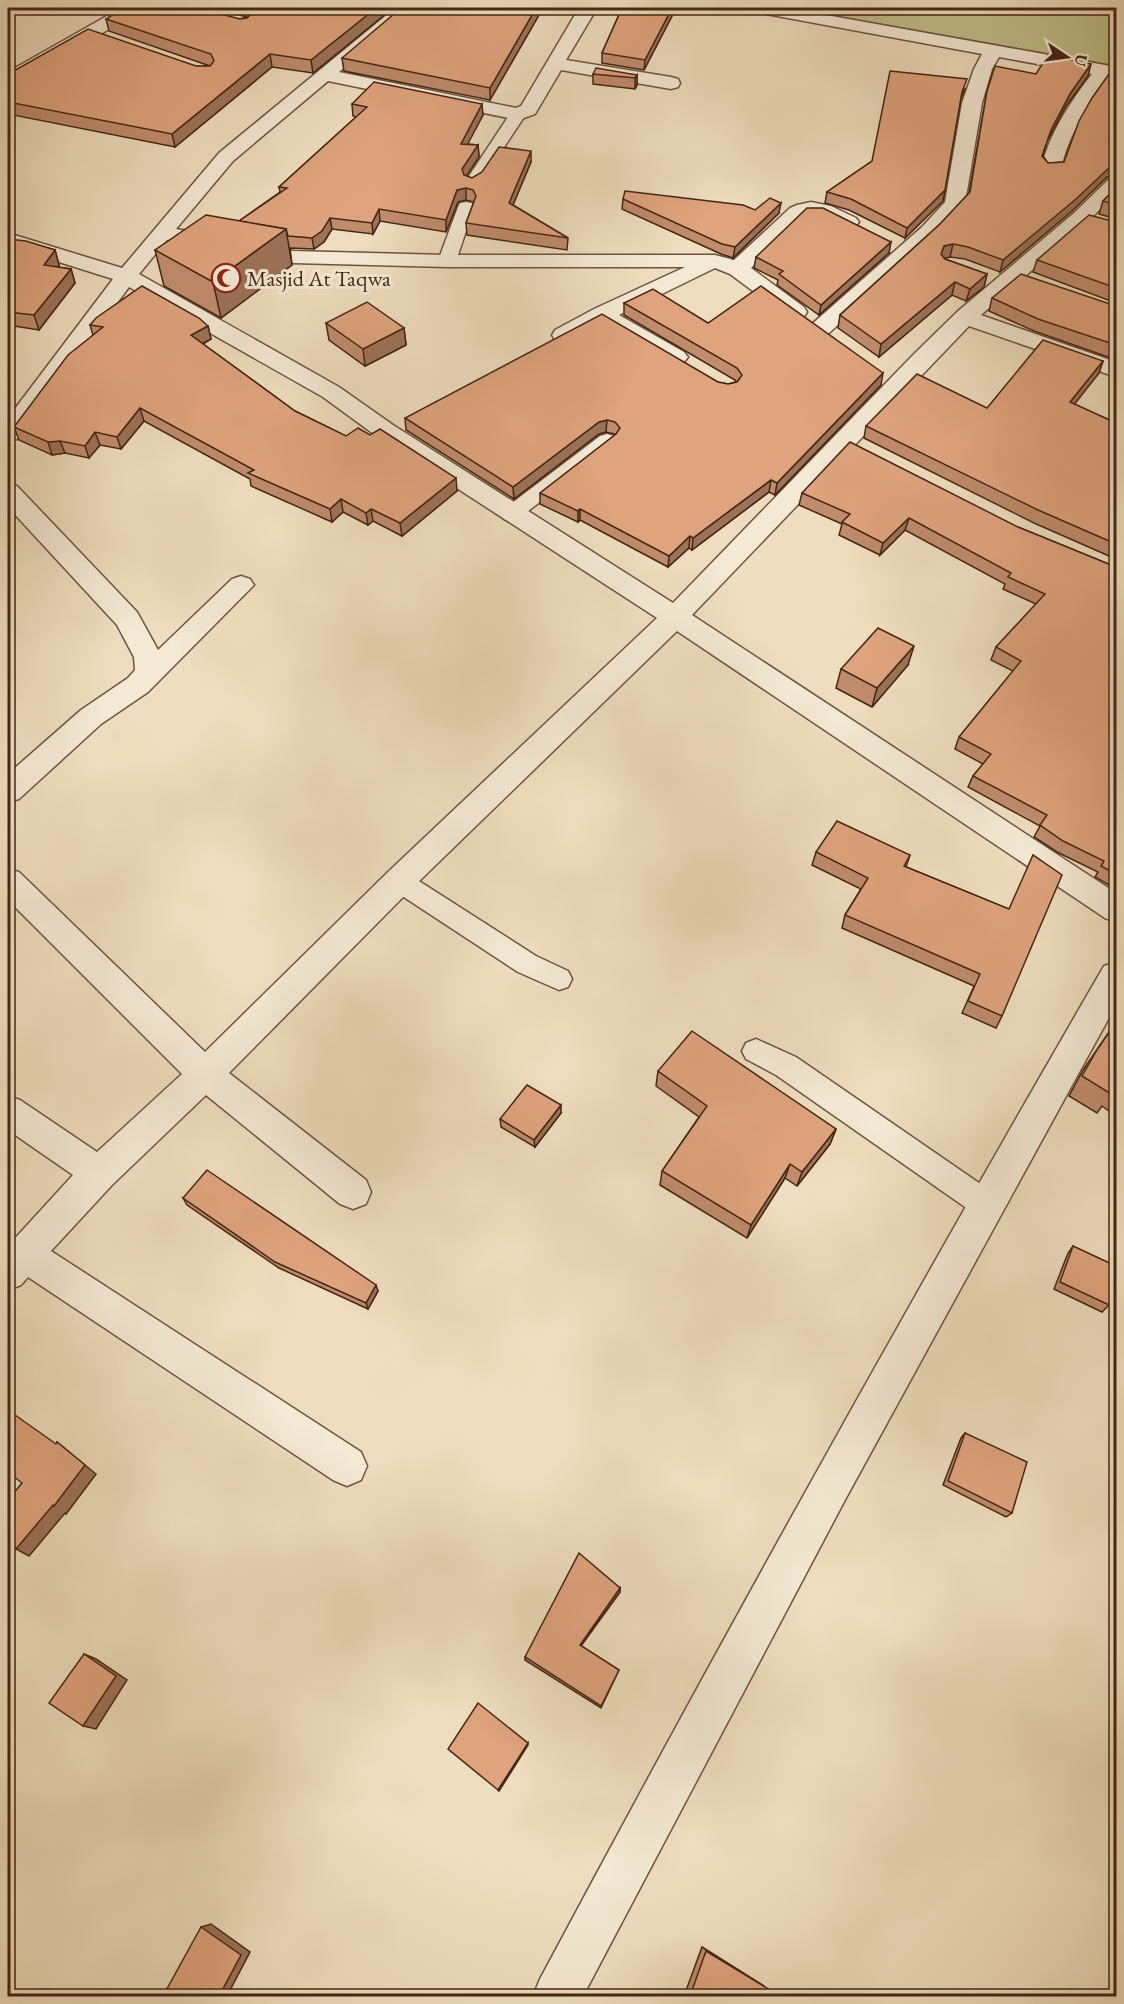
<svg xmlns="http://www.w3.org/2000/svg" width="1124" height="2004" viewBox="0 0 1124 2004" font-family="'EB Garamond',serif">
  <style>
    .green { fill: #c0bf8c; stroke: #827250; stroke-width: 1.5 }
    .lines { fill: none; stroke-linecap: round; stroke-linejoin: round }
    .lane-casing { stroke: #6e533e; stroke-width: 3 }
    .street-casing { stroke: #6e533e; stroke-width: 3 }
    .lane { fill: #f4e9d5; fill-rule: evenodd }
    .street { fill: #f4e9d5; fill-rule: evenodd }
    .wall { fill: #c08c6c; stroke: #442514; stroke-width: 1.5 }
    .shaded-wall { fill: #9c7258; stroke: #442514; stroke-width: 1.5 }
    .building { fill: #dfa37d; stroke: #442514; stroke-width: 1.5 }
    .labels { text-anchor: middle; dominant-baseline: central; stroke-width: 6; stroke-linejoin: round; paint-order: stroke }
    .far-poi-label { font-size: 22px; fill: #442514; stroke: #f4e9d5; text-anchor: start }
  </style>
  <rect width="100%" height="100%" fill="#eeddbe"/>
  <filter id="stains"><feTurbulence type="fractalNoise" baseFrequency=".00333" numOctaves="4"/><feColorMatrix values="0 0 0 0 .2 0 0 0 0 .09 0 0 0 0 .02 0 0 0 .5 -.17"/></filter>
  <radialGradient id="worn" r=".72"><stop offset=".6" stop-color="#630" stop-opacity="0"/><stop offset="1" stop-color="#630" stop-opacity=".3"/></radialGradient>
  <!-- green -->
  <path class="green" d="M790,8H1116V66Z"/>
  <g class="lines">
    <!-- lane casing -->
    <g class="lane-casing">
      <g id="lane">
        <path d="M518,109L526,114L481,182L473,187L467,186L465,182L512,111Z"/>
        <path d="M466,202L472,203L474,207L456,261L453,265H441L438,261L458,207L460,203Z"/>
        <path d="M607,434L614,436L617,440L614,444L518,519L511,521L504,519L501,514L504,509L600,436Z"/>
        <path d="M399,871L408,874L536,956L568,971L572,979L568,987L559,990L518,972L390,888L386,881L390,874Z"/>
        <path d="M756,1039L796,1057L995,1194L1000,1204L995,1214L985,1218L975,1214L776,1075L746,1059L742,1051L746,1043Z"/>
      </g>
    </g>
    <!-- street casing -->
    <g class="street-casing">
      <g id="street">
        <path d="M121,8H142L139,12L15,83L8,85V72Z"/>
        <path d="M395,8H414L339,72L516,108L521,106L579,8H597L566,60L671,77L678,79L680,83L678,87L671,89L561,70L535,114L518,120L328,81L233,161L176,229L293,251L447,255H715L734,260L790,208L797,205L811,202L831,206L856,218L859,222L856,226L849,228L842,226L817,215L804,216L751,268L804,307L807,312L804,317L796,319L788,317L730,274L715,268L619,315L684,352L688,357L684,362L676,364L668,362L602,323L571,340L563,342L555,340L552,335L555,330L594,309L685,267H447L293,263L167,240L139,274L339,387L393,425L673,603L913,355L957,312L1074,213L1109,179L1116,177V194L1088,221L981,315L1116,362V377L969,326L692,615L1116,893V922L1105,918L677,631L410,890L229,1073L366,1180L371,1192L366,1204L353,1209L340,1204L206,1095L112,1185L51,1251L361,1452L367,1466L361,1480L347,1486L333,1480L28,1277L21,1285L8,1290V1246L73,1175L8,1130V1096L20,1100L97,1152L182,1074L8,900V869L19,872L205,1052L388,872L657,618L375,435L323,397L129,287L17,439L8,441V418L113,279L8,246V233L122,268L219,153Z"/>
        <path d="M752,8H787L1116,67V78L1109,77C1088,104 1068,136 1061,169L1058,173H1044L1041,169C1049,134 1070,102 1092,74L999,57L992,69L982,103L965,203L936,235L828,334L820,336L812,334L809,329L812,324L922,227L945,202L962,103L974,69L982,54L761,13L755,12Z"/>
        <path d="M8,484L17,486L137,612L158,650L232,579L241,576L250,579L254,585L148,692L101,724L19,799L8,802V774L81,710L128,678L135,670L134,657L117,625L8,507Z"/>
        <path d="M1116,962V1005L846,1498L583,1996H533L540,1979C722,1638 910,1301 1104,966Z"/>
      </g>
    </g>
    <!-- lane -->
    <use href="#lane" class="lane"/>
    <!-- street -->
    <use href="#street" class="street"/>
  </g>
  <!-- wall -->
  <g class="wall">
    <path d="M210,8H393L313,73L272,67L175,147L8,114V73L210,66L109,31L106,19H240L247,17Z"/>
    <path d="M543,8L490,100L344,71L342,58Z"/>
    <path d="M622,8H674L673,14L644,70L602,63V53Z"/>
    <path d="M1116,68V176L1115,175L1107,177L1072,211L1000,272L965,259L950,257L944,258L945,259L987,274L984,287L966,301L952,295L879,357L838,328L840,315L940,224L969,193L987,91L1036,74L1088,76L1066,106L1047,142L1043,156L1048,163L1064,162Z"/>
    <path d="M593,74L637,75V85L635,89L593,84Z"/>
    <path d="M965,89L961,99L943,201L905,238L849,210L825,203L827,192L872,161Z"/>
    <path d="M352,104L483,115L467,144L478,145L479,157L466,176L472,178L531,162L513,205L568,238L567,250L467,235L466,223L474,202L466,200L458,202L446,232L380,221L373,234L332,229L324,242L314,249L290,248L292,265L221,318L164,286L155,250L239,221L280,192L279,187L356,117L353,116Z"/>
    <path d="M1116,188V219L1099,214L1103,201Z"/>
    <path d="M623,199L755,210L779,213L733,258L721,254L622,209Z"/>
    <path d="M1116,222V303L1033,272L1037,260Z"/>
    <path d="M8,239L55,250L59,265L58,267L71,269L75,283L39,330L8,325Z"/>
    <path d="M889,253L819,315L777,285L778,280L754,268L756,257Z"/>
    <path d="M992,298L1116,306V354L1115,353L1111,358L1034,331L989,311Z"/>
    <path d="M624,303L708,323L881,385L775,495L769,492L692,550L689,548L668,567L580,520L578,522L540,504V493L615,435V434L606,432L599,434L514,499L406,430L405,418L718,382L728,384L736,382L735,380L624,315Z"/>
    <path d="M326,323L404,328L406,345L365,366L329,340Z"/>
    <path d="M90,325L208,326L211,339L203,344L295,411L457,491L402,536L373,521L368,525L343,512L332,522L251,486L250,479L144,421L121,449L100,445L89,458L65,453L52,455L19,440L14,427L93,335Z"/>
    <path d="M1103,361L1099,373L1074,404L1116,423V559L1034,523L864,438L866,426L987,408Z"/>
    <path d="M802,493L1018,527L1116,567V889L1095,877L1098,872L1057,852L1034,837L1040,826L968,787L973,776L983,764L955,749L959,737L1013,671L991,660L996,647L1036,604L1003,589L1005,584L905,530L880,555L839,535L842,524L799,505Z"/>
    <path d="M908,665L872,707L836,688L841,669Z"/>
    <path d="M816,852L910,855L906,867L1008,909L1002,1016L996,1028L962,1013L974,986L842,928L845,915L861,889L812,865Z"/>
    <path d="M1116,1022V1116L1102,1106L1097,1113L1069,1096L1083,1070Z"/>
    <path d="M658,1071L836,1129L830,1144L797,1186L785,1178L747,1238L660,1185L662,1171L699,1117L656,1086Z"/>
    <path d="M561,1113L535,1147L501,1127L500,1119Z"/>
    <path d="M183,1198L378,1291L368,1309L279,1268L187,1205Z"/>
    <path d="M1073,1246L1109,1305L1102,1312L1054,1289L1068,1253Z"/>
    <path d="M965,1433L1012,1513L1006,1517L943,1485L961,1438Z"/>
    <path d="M620,1588V1592L581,1646L619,1670L601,1708L525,1660V1657Z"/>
    <path d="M702,1947L764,1986L767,1996H684Z"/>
  </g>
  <!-- shaded-wall -->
  <g class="shaded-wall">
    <path d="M376,8H393L313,73L311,60Z"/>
    <path d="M536,8H543L490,100V88Z"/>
    <path d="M672,8H674L673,14L644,70L645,60Z"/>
    <path d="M270,54L272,67L175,147L172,134Z"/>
    <path d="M1091,64L1088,76L1066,106L1047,142L1051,130L1070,94Z"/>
    <path d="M637,75V85L635,89V78Z"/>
    <path d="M482,104L483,115L462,155L461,144Z"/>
    <path d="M478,145L479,157L463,181L462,169Z"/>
    <path d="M531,151V162L509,214V203Z"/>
    <path d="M1116,163V171L1115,175L1107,177L1072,211L1000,272L1003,260L1112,165Z"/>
    <path d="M466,188V200L458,202L446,232V220L457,190Z"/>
    <path d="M945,190L943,201L905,238L907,228Z"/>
    <path d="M781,203L779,213L733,258L735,247Z"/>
    <path d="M379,209L380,221L373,234L372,223Z"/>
    <path d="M330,218L332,229L324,242L314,249L312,238Z"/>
    <path d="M286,229L292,265L221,318L213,282Z"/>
    <path d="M891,242L889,253L819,315L821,305Z"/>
    <path d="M953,244L950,257L941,259V254L944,246Z"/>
    <path d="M55,250L59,265L49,279L44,265Z"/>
    <path d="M71,269L75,283L39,330L34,315Z"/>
    <path d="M987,274L984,287L966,301L970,289Z"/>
    <path d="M955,282L952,295L879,357L881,344Z"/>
    <path d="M208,326L211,339L194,348L191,335Z"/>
    <path d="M404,328L406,345L365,366L363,349Z"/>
    <path d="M1116,344V348L1115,353L1111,358Z"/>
    <path d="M1103,361L1099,373L1066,415L1070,402Z"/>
    <path d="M883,373L881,385L775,495L777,483Z"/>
    <path d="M140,408L144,421L121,449L117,437Z"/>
    <path d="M607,420L606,432L599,434L514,499L513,487L599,422Z"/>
    <path d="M95,432L100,445L89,458L85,446Z"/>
    <path d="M60,441L65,453L52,455L48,442Z"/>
    <path d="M456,478L457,491L402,536L400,523Z"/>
    <path d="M771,480L769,492L692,550L693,538Z"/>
    <path d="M341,499L343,512L332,522L330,509Z"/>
    <path d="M371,509L373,521L368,525L366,513Z"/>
    <path d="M580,509V520L578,522V511Z"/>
    <path d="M909,518L905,530L880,555L883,543Z"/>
    <path d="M690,536L689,548L668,567L669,556Z"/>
    <path d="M914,646L908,665L872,707L877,688Z"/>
    <path d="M561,1105V1113L535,1147L534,1140Z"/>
    <path d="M836,1129L830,1144L797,1186L802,1172Z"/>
    <path d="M790,1164L785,1178L747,1238L751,1225Z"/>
    <path d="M376,1285L378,1291L368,1309L366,1303Z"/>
    <path d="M57,1442L96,1474L66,1514L65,1513L29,1556L16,1549Z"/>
    <path d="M620,1588V1592L579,1648L580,1645Z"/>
    <path d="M84,1654L96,1659L127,1680L96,1729L83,1726Z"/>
    <path d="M528,1743V1745L499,1791L498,1790Z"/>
    <path d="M211,1924L250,1952L227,1996H219L201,1927Z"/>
  </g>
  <!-- building -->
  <g class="building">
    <path d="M123,8H198L240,19L247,18L252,13L249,8H376L311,60L270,54L172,134L8,102V73L12,72L88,29L196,66H210L214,61L211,54L106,19Z"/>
    <path d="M401,8H536L490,88L342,58Z"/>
    <path d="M622,8H672L645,60L602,53Z"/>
    <path d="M1048,55L1091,64L1070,94L1051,130L1042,156L1048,163L1064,162L1079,121L1092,98L1114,67L1116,68V163L1112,165L1076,199L1003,260L968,247L953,244L944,246L941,254L945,259L987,274L970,289L955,282L881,344L840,315L940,224L970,192L987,91L995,66L1036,74Z"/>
    <path d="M596,68L637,75L635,78L593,74Z"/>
    <path d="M890,71L967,79L962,92L945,190L907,228L851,199L827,192L872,161Z"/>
    <path d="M374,82L482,104L461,144L478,145L462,169L464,175L472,178L482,172L499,147L531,151L509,203L568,238L466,223L476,196L473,190L466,188L457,190L446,220L379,209L372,223L330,218L322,231L312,238L288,236L286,229L239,221L287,188L279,187L367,107L352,104Z"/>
    <path d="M1116,188V205L1103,201Z"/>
    <path d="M625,191L743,205L755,210L770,198L781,203L735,247L722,244L623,199Z"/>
    <path d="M807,208H823L891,242L821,305L779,274L783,271L756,257Z"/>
    <path d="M206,215L286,229L213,282L155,250Z"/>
    <path d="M1089,215L1116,222V288L1037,260Z"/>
    <path d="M8,239L26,241L55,250L44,265L71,269L34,315L8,312Z"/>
    <path d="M1021,274L1116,306V345L1038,319L992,298Z"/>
    <path d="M142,286L199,318L208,326L191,335L295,411L346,436L358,428L370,435L380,429L456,478L400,523L371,509L366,513L341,499L330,509L248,473L254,470L140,408L117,437L95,432L85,446L60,441L48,442L14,427L68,355L103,327L90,325L96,318Z"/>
    <path d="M761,286L883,373L777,483L771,480L693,538L690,536L669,556L580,509L578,511L540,493L616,434L620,428L615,422L607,420L599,422L513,487L405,418L602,314L718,382L728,384L737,382L742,375L737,368L624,303L653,289L708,323Z"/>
    <path d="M367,302L404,328L363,349L326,323Z"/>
    <path d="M1043,340L1103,361L1070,402L1116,423V544L1038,510L866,426L917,374L987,408Z"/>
    <path d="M850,442L1018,527L1116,567V874L1101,866L1104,861L1063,841L1040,825L1047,815L973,776L991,754L959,737L1021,661L996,647L1045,594L1008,577L1011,573L909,518L883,543L842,522L850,514L802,493Z"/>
    <path d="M878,628L914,646L877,688L841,669Z"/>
    <path d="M837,821L910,855L904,866L1009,909L1033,855L1062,875L1002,1016L968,1001L980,974L845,915L868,878L816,852Z"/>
    <path d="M1116,1022V1087L1111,1094L1082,1076L1097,1050Z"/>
    <path d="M692,1031L836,1129L802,1172L790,1164L751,1225L662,1171L707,1106L658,1071Z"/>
    <path d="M527,1085L561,1105L534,1140L500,1119Z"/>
    <path d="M207,1170L376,1285L366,1303L275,1262L183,1198Z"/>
    <path d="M1073,1246L1116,1266V1283L1109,1305L1060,1282Z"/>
    <path d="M8,1410L56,1444L57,1442L85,1465L54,1506L53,1505L16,1549L8,1542V1500L22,1483L8,1472Z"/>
    <path d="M965,1433L1027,1462L1012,1513L948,1481Z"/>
    <path d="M579,1553L620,1588L580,1645L619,1670L601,1706L525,1657Z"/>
    <path d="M84,1654L116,1676L83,1726L49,1703Z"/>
    <path d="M478,1703L528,1743L498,1790L448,1749Z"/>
    <path d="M201,1927L241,1955L219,1996H163Z"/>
    <path d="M706,1951L770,1990L767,1996H690Z"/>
  </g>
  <!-- icons -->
  <defs>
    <g id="mosque-ring" transform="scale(1.5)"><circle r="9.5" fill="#f4e9d5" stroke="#8f2418" stroke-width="1.5"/><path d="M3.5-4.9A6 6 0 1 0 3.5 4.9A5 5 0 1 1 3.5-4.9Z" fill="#8f2418"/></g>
  </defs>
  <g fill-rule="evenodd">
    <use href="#mosque-ring" x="226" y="278"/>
  </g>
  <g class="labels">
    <!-- far-poi labels -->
    <g class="far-poi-label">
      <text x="247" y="278">Masjid At Taqwa</text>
    </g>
  </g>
  <!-- margin -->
  <rect width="1124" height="2004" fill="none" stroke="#eeddbe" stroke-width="30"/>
  <rect x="9" y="9" width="1106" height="1986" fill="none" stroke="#442514" stroke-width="3"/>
  <rect x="15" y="15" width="1094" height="1974" fill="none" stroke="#442514" stroke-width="1.5"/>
  <!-- north arrow -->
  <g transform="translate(1067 57) rotate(103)" stroke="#f4e9d5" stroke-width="4.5" paint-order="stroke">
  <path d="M0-4.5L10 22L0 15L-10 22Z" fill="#442514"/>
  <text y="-9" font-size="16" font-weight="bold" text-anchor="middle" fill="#442514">U</text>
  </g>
  <rect width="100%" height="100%" filter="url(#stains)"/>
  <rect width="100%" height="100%" fill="url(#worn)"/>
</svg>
